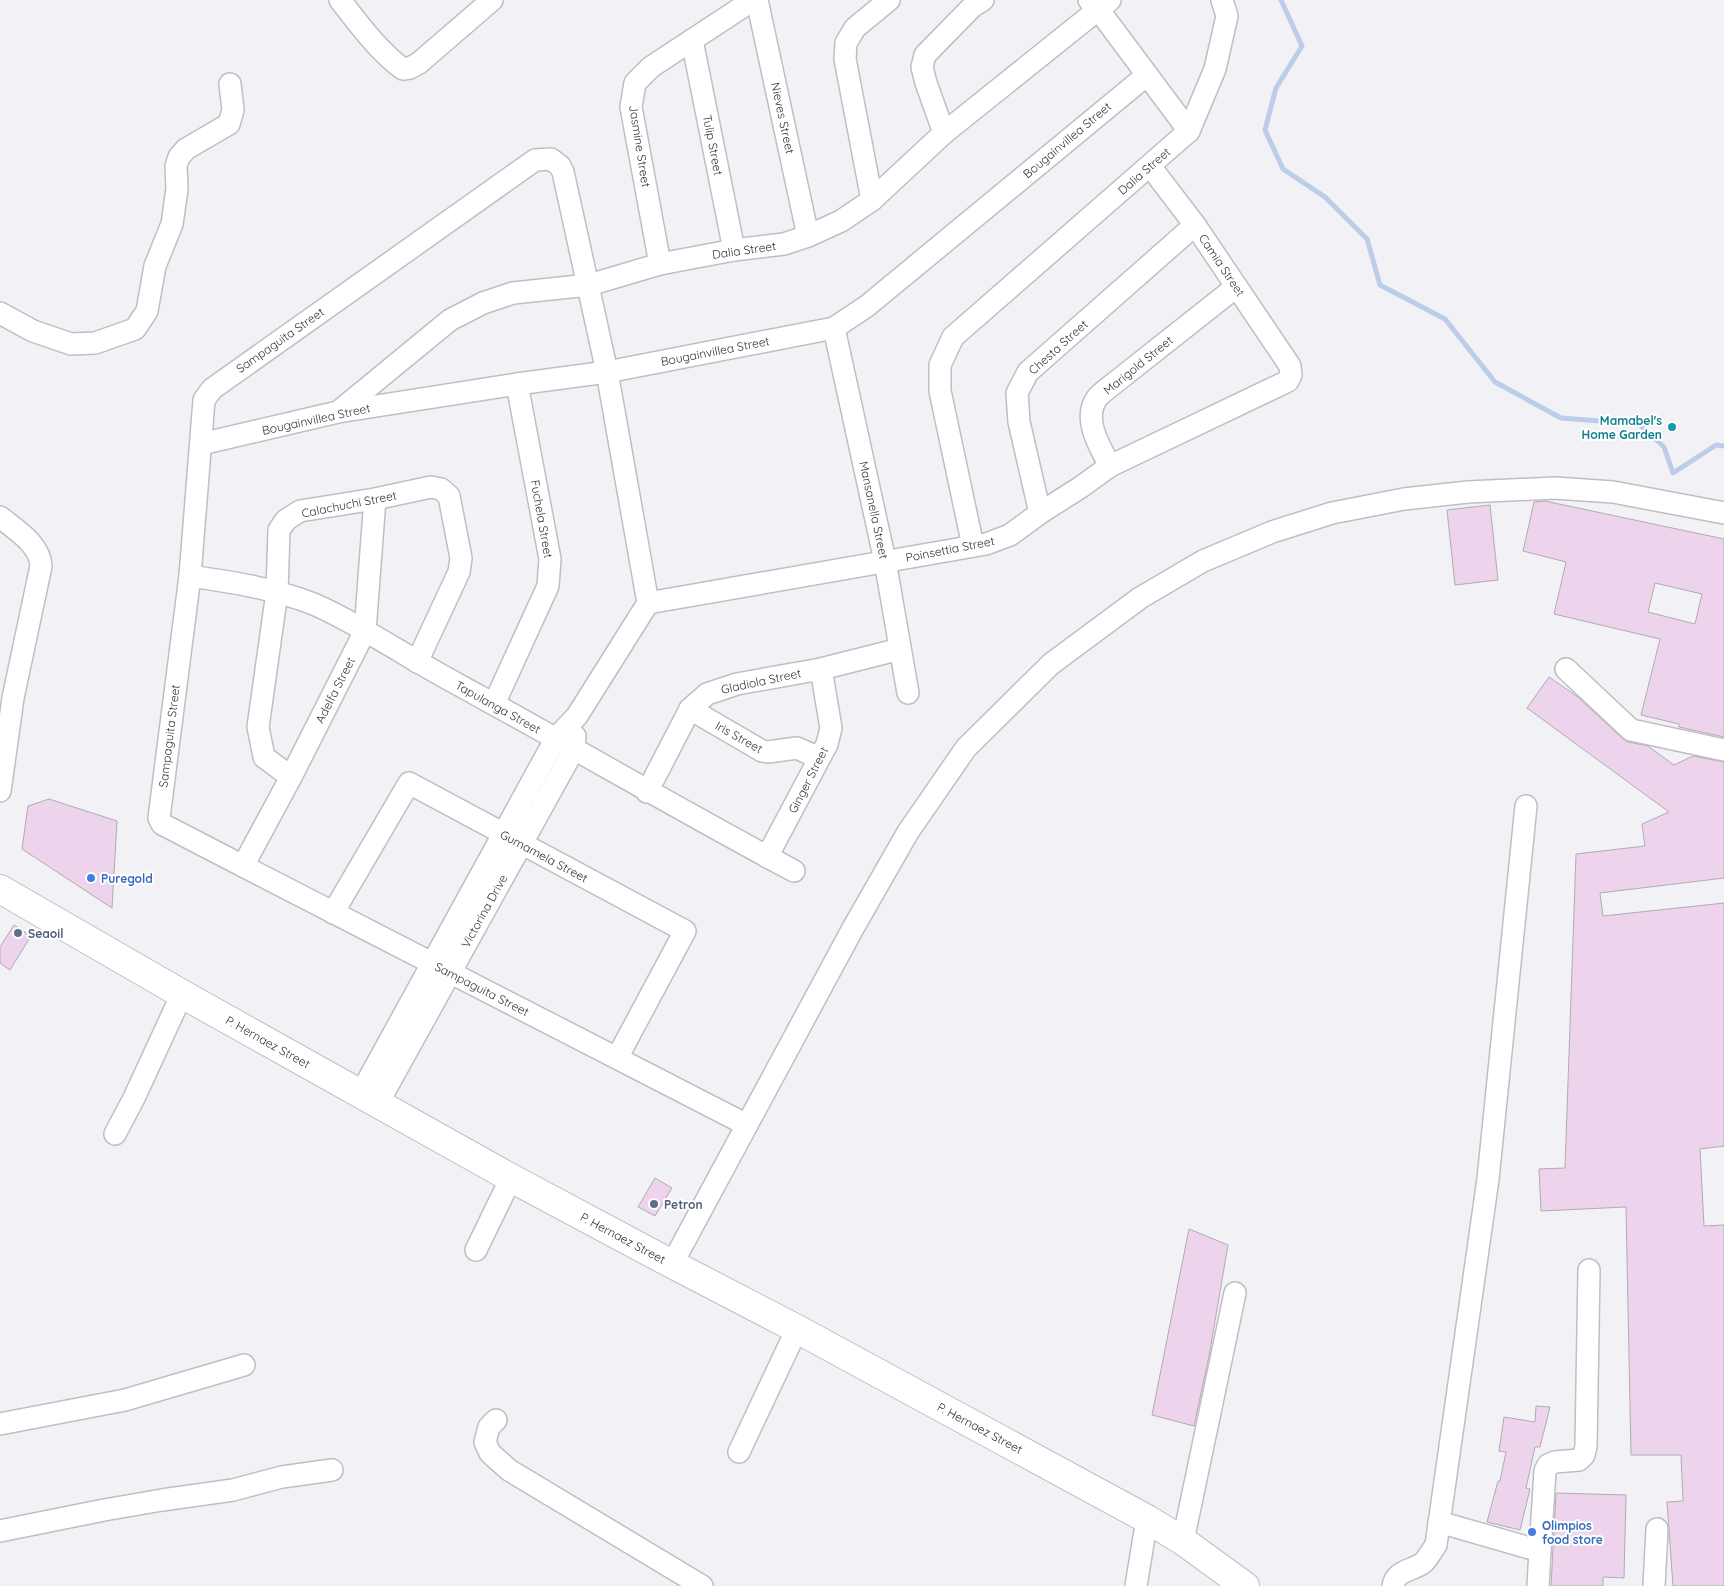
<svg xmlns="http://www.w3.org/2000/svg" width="1724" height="1586" viewBox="0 0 1724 1586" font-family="Quicksand,sans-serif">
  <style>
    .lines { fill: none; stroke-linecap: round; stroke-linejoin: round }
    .stream { stroke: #bccce9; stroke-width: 5 }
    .building { fill: #edd3ec; stroke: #b0acb0; fill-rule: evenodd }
    .minor-casing { stroke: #c0bec3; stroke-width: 24 }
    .major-casing { stroke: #c0bec3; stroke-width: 30 }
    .minor { stroke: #fff; stroke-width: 21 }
    .major { stroke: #fff; stroke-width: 28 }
    .culture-dot { fill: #0f9aa8; stroke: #fff; stroke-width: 2 }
    .shop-dot { fill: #3f7fe0; stroke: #fff; stroke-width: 2 }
    .service-dot { fill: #5c6f8a; stroke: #fff; stroke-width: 2 }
    .labels { text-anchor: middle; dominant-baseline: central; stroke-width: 4; stroke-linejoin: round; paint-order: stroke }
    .street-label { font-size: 12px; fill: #343335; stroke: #fff }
    .culture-label { font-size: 12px; font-weight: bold; fill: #0d838f; stroke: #fff; text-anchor: end }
    .shop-label { font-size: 12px; font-weight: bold; fill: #366cbe; stroke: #fff; text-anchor: start }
    .service-label { font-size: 12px; font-weight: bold; fill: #4e5e75; stroke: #fff; text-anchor: start }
  </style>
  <rect width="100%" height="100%" fill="#f2f1f6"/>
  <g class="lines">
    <!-- stream -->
    <path class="stream" d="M1281,0L1302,46L1276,88L1265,130L1283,169L1325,197L1367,239L1380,285L1445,319L1495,382L1561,418L1639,424L1664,447L1673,473L1716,445L1724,446"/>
  </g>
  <!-- building -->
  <g class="building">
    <path d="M1545,501L1724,539V737L1679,727V724L1641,715L1660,639L1554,614L1566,562L1523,551L1534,502ZM1655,583L1702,594L1695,624L1648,612Z"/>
    <path d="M1490,505L1498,580L1455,585L1447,510Z"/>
    <path d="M1549,677L1578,697L1623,739L1628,742L1648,746L1674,765L1693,756L1724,762V878L1600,893L1603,916L1724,903V1146L1700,1149L1704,1226L1724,1225V1586H1673L1667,1502L1683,1501L1681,1455H1631L1626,1207L1541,1211L1539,1169L1565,1168L1576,854L1645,846L1642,824L1669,812L1527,708Z"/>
    <path d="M49,799L117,821L112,908L22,849L28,806Z"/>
    <path d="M14,925L31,936L10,970L0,963V947Z"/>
    <path d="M655,1178L672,1188L655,1216L638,1207Z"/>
    <path d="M1189,1229L1228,1245L1209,1356L1194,1426L1152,1415Z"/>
    <path d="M1536,1406L1550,1407L1540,1447H1535L1526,1488L1530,1489L1520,1530L1487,1522L1498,1481H1500L1506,1452L1499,1451L1504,1417L1535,1422Z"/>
    <path d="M1556,1493L1626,1495L1624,1578L1603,1577V1586H1551Z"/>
  </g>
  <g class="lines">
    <!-- minor casing -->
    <g class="minor-casing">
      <g id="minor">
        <path d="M340,0C358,23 379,52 403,69L410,68L419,63L492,0"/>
        <path d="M757,0L808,236"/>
        <path d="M1089,0L1098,9L1189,131"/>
        <path d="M692,40L734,250"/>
        <path d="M944,133L926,83L922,67L925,55L972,7L983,0"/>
        <path d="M872,200L845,59L846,43L855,28L889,0"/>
        <path d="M660,264L631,107L635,83L651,67L753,0"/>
        <path d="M0,313L33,331L71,344L95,343L135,329L147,311L155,266L172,224L177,189L176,166L179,157L186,149L229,124L233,110L230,84"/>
        <path d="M834,328L885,561L908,693"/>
        <path d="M338,412L450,320L483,303L513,293L589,285L660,264L734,250L784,244L808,236L841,221L872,200L944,133L1110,0"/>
        <path d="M201,444L338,412L517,384L607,372L834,328L867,306L1147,75"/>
        <path d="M1110,466C1100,447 1082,419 1097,398C1101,393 1107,389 1112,385L1236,287"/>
        <path d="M1040,513L1019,422L1017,393L1028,372L1195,225"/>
        <path d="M0,517C16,530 40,544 41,566L13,698L0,791"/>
        <path d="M973,546L940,391V365L953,337L1189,131L1215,69L1227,16L1222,0"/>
        <path d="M190,576C231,582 272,588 311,603C341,615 370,634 398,650C424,666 450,680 477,695C583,753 687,814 794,871"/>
        <path d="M648,603L607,372L563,172L560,166L551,159L535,160L212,389L204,400L190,576L159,818L162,824L243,866L747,1125"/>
        <path d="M648,603L986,544L1010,535L1040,513L1081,487L1110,466L1288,381L1291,375L1290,366L1195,225L1150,166"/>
        <path d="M1566,669L1631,730L1724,750"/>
        <path d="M494,704L548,586L550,559L517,384"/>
        <path d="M690,709L762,751L768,752L797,748L819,758"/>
        <path d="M291,777L264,757L258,727L277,592L279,530L286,520L300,511L375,499L431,487L441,489L449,496L461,558L459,572L417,662"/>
        <path d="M647,792L690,709L707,694L737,684L821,669L900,649"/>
        <path d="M767,857L827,744L831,728L821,669"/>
        <path d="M243,866L291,777L365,631L375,499"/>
        <path d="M333,913L409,783L685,931L617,1058"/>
        <path d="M361,1093L556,738L577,716L648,603"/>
        <path d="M378,1103L574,749L575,736"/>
        <path d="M115,1134L134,1098L182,994"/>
        <path d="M476,1250L511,1178"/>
        <path d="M672,1264L852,930L908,832L966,748L1051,664L1140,598L1203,561L1272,532L1332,513L1404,499L1468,492L1555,488L1613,492L1724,513"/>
        <path d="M496,1420L489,1427L485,1442L490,1453L509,1470L702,1586"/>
        <path d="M0,1424L125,1400L244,1365"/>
        <path d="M739,1452L797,1329"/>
        <path d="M1439,1522L1540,1551L1538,1586"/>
        <path d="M0,1531L104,1510L162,1500L233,1490L282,1477L332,1470"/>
        <path d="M1183,1541L1235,1293"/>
        <path d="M1540,1551L1545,1471L1548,1465L1555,1462L1579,1460L1584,1455L1586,1446L1589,1270"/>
        <path d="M1136,1586L1147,1519"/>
        <path d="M1393,1586C1396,1569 1414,1571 1424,1562C1429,1557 1432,1550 1436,1545L1488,1179L1526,806"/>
        <path d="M1654,1586L1657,1529"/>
      </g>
    </g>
    <!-- major casing -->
    <g class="major-casing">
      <path id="major" d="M0,889L182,994L511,1178L672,1264L797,1329L1147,1519L1183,1541L1245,1586"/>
    </g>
    <!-- minor -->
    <use href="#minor" class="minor"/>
    <!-- major -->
    <use href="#major" class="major"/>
  </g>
  <!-- markers -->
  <circle class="culture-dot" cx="1672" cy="427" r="5"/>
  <g class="shop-dot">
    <circle cx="91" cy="878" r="5"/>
    <circle cx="1532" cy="1532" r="5"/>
  </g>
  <g class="service-dot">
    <circle cx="18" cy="933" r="5"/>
    <circle cx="654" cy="1204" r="5"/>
  </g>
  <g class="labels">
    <!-- street labels -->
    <g class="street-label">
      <text transform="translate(783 118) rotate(78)">Nieves Street</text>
      <text transform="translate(1067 140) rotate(-40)">Bougainvillea Street</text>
      <text transform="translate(713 145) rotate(79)">Tulip Street</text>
      <text transform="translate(640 146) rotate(81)">Jasmine Street</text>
      <text transform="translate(1144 171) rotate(-41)">Dalia Street</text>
      <text transform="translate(744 250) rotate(-8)">Dalia Street</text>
      <text transform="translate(1222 265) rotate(56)">Camia Street</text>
      <text transform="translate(280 340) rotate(-35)">Sampaguita Street</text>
      <text transform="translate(1058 347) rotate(-42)">Chesta Street</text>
      <text transform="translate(715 351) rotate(-11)">Bougainvillea Street</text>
      <text transform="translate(1138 365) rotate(-39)">Marigold Street</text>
      <text transform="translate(316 419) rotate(-12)">Bougainvillea Street</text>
      <text transform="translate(349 504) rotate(-11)">Calachuchi Street</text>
      <text transform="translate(874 510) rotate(78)">Mansanella Street</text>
      <text transform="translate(542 519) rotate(80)">Fuchela Street</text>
      <text transform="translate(950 549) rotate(-11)">Poinsettia Street</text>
      <text transform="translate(761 681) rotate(-12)">Gladiola Street</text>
      <text transform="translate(335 690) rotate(-63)">Adelfa Street</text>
      <text transform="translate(498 707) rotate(29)">Tapulanga Street</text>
      <text transform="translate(169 736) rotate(-83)">Sampaguita Street</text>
      <text transform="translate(739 737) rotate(29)">Iris Street</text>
      <text transform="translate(808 780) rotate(-63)">Ginger Street</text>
      <text transform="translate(544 856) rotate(28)">Gumamela Street</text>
      <text transform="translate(484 911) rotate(-61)">Victorina Drive</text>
      <text transform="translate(482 989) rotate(27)">Sampaguita Street</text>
      <text transform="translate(268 1042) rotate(29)">P. Hernaez Street</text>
      <text transform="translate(623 1238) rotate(28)">P. Hernaez Street</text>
      <text transform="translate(980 1428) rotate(28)">P. Hernaez Street</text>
    </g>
    <!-- culture labels -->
    <g class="culture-label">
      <text x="1662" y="420">Mamabel's<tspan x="1662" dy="14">Home Garden</tspan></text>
    </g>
    <!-- shop labels -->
    <g class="shop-label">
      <text x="101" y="878">Puregold</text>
      <text x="1542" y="1525">Olimpios<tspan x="1542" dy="14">food store</tspan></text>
    </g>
    <!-- service labels -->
    <g class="service-label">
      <text x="28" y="933">Seaoil</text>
      <text x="664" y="1204">Petron</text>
    </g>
  </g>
</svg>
